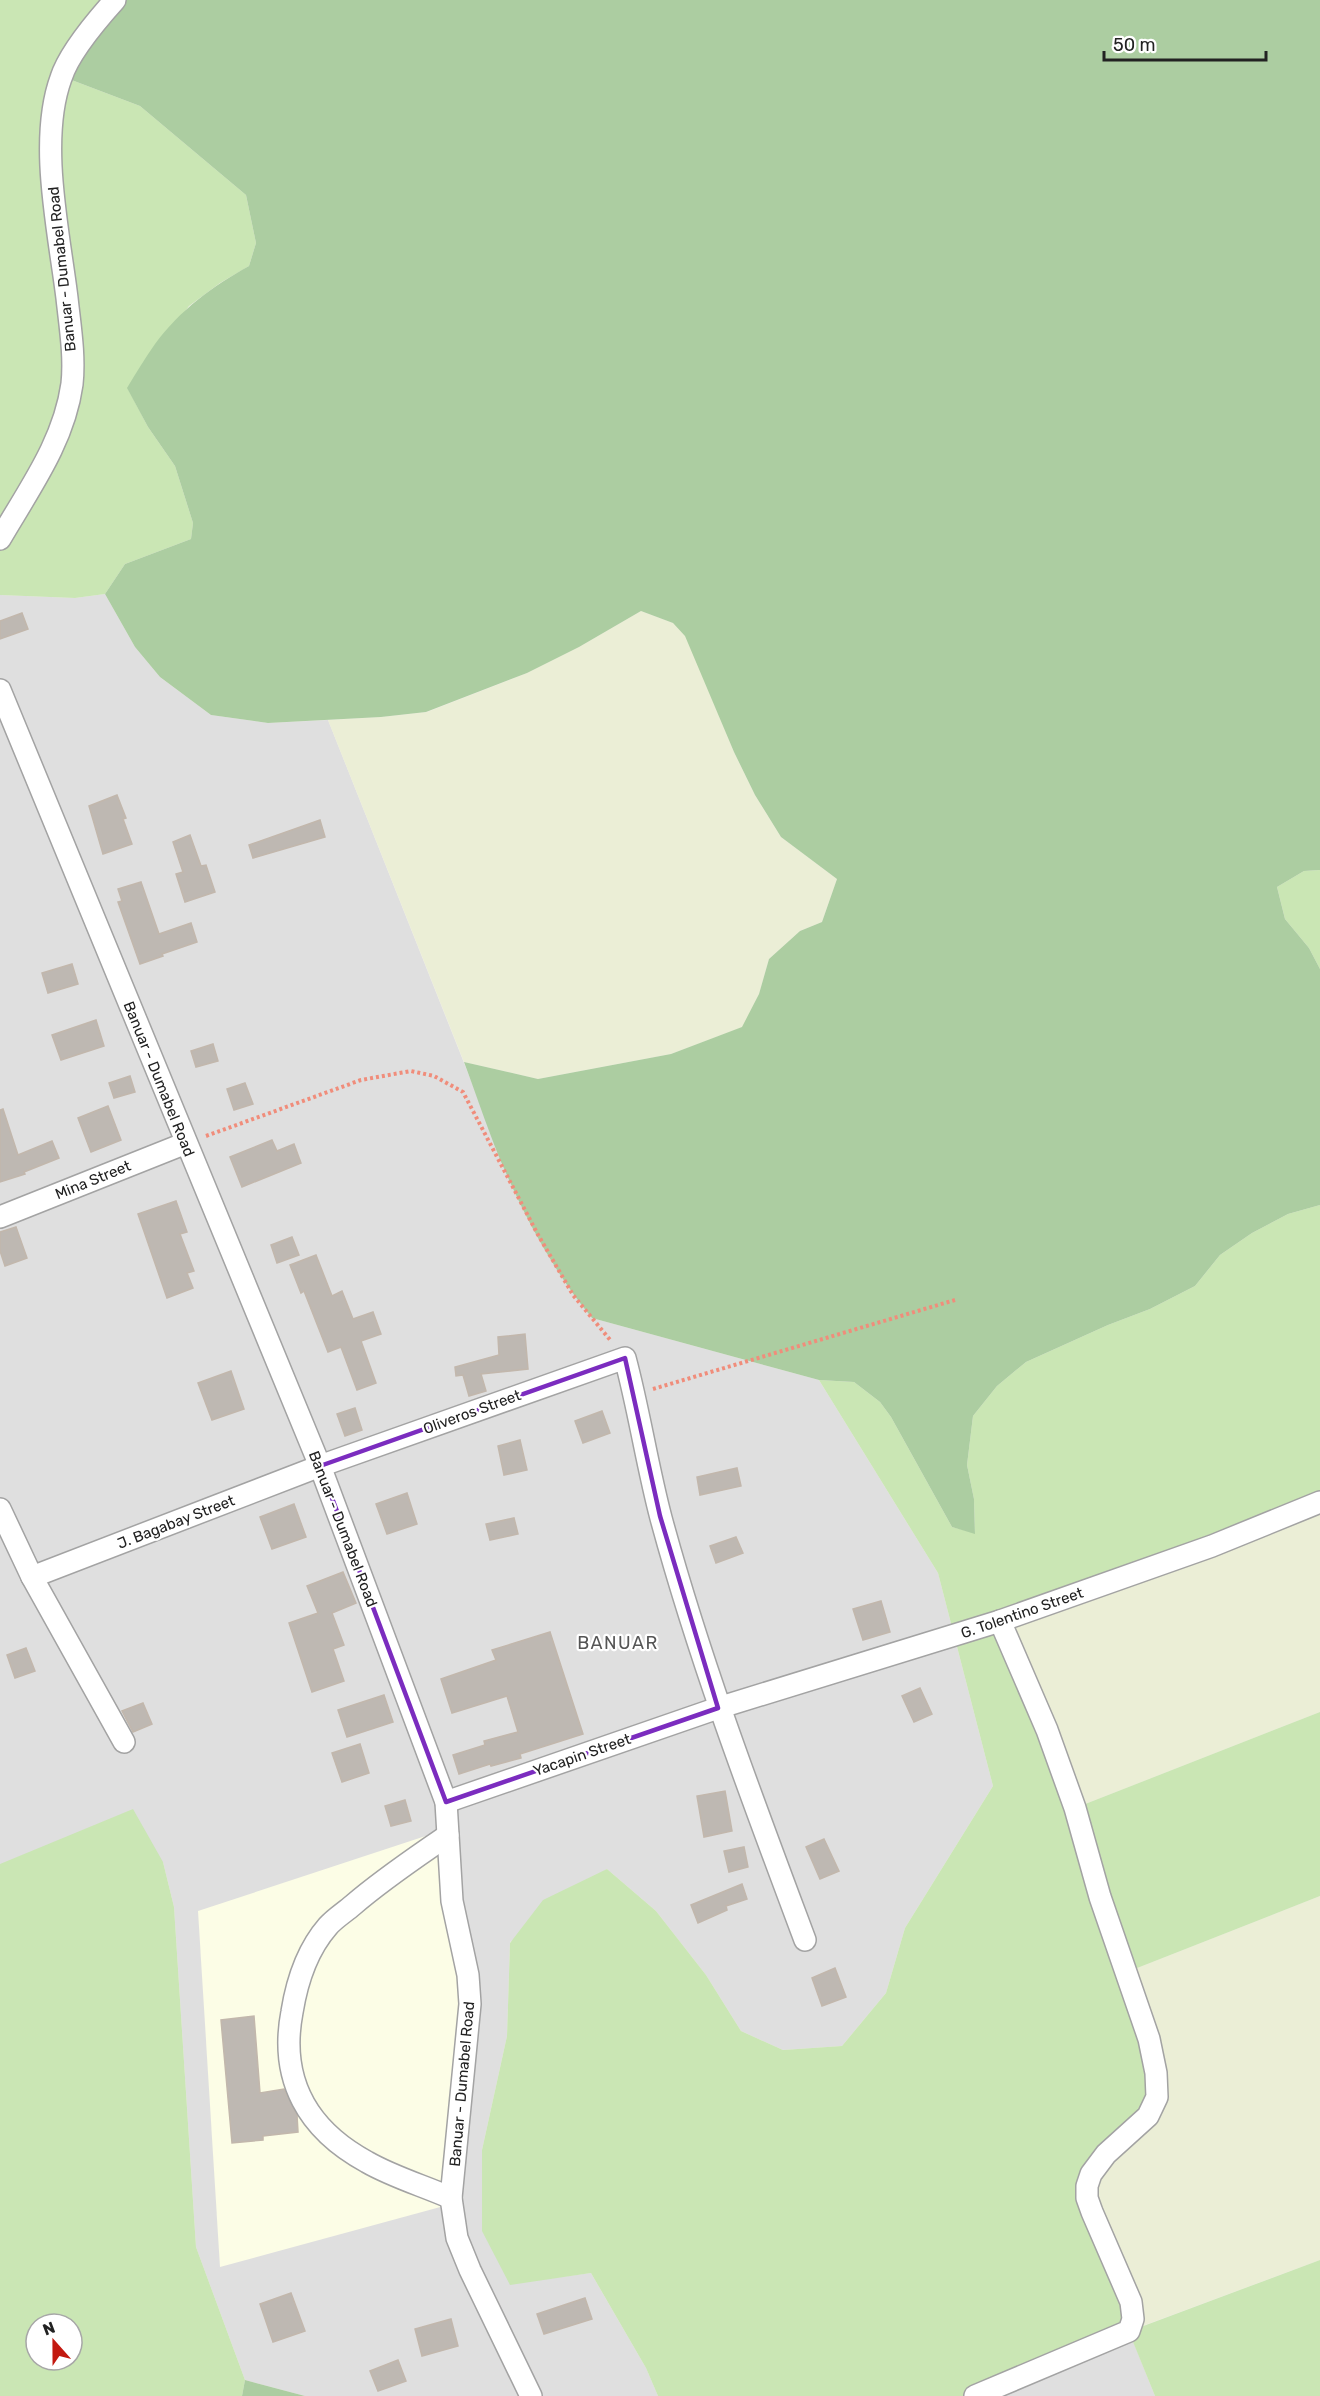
<svg xmlns="http://www.w3.org/2000/svg" width="1320" height="2396" viewBox="0 0 1320 2396" font-family="Rubik,sans-serif">
  <style>
    .residential { fill: #dfdfdf }
    .education { fill: #fcfde6 }
    .farmland { fill: #ebeed6 }
    .grass { fill: #cae6b4; fill-rule: evenodd }
    .forest { fill: #accda1 }
    .building { fill: #beb8b2; stroke: #c2b7ac; stroke-width: 1.5 }
    .lines { fill: none; stroke-linecap: round; stroke-linejoin: round }
    .minor-casing { stroke: #a3a3a3; stroke-width: 24 }
    .path { stroke: #f08d7b; stroke-width: 4; stroke-dasharray: 3 3; stroke-linecap: butt }
    .minor { stroke: #fff; stroke-width: 21 }
    .marked { fill: none; stroke: #7b2cbf; stroke-width: 4.5; stroke-linejoin: round }
    .labels { text-anchor: middle; dominant-baseline: central; stroke-width: 4.5; stroke-linejoin: round; paint-order: stroke }
    .street-label { font-size: 15px; fill: #222; stroke: #fff }
    .quarter-label { font-size: 18px; letter-spacing: 1.5px; fill: #555; stroke: #fff }
  </style>
  <rect width="100%" height="100%" fill="#f1efe9"/>
  <!-- residential -->
  <g class="residential">
    <path d="M105,594L135,647L160,677L211,715L268,723L328,720L514,1189L592,1318L819,1380L938,1573L993,1786L905,1928L886,1993L842,2046L783,2050L741,2031L706,1975L656,1911L607,1869L510,1942L507,2036L482,2150L510,2284L591,2273L646,2368L658,2396H305L245,2380L196,2247L174,1907L163,1862L0,1864V595L75,598Z"/>
    <path d="M1129,2331L1155,2396H975Z"/>
  </g>
  <!-- education -->
  <path class="education" d="M456,1826L463,2012L444,2206L220,2267L198,1911Z"/>
  <!-- farmland -->
  <g class="farmland">
    <path d="M641,611L673,623L686,636L734,752L755,795L781,837L837,879L822,922L800,931L769,959L759,994L743,1027L671,1054L538,1079L464,1062L328,720L381,717L427,712L527,673L579,647Z"/>
    <path d="M1320,1502V1712L1075,1808L1000,1621Z"/>
    <path d="M1320,1896V2260L1129,2331L1092,2212L1127,1972Z"/>
  </g>
  <!-- grass -->
  <g class="grass">
    <path d="M0,0H115L61,76L140,106L246,195L256,243L249,266L220,283L189,306L128,389L148,427L175,466L193,523L191,539L125,564L105,594L75,598L0,595Z"/>
    <path d="M1320,870V969L1309,948L1285,919L1277,887L1304,871Z"/>
    <path d="M1320,1205V1502L1001,1621L1075,1808L1320,1712V1896L1127,1972L1157,2097L1091,2174L1130,2331L1320,2260V2396H1155L1129,2332L977,2396H658L646,2368L591,2273L510,2285L482,2231V2150L507,2036L510,1943L543,1900L607,1869L656,1911L706,1975L741,2031L783,2050L842,2046L886,1993L905,1928L993,1786L938,1573L819,1380L854,1382L880,1402L891,1417L952,1527L975,1533L974,1499L967,1465L973,1416L997,1386L1026,1362L1108,1325L1150,1309L1195,1286L1220,1255L1252,1233L1288,1214Z"/>
    <path d="M133,1809L163,1862L174,1907L196,2247L245,2380L242,2396H0V1864ZM36,2324H72V2360H36Z"/>
  </g>
  <!-- forest -->
  <g class="forest">
    <path d="M115,0H1320V870L1304,871L1277,887L1285,919L1309,948L1320,969V1205L1288,1214L1252,1233L1220,1255L1195,1286L1150,1309L1108,1325L1026,1362L997,1386L973,1416L967,1465L974,1499L975,1534L952,1527L891,1417L880,1402L854,1382L819,1380L592,1318C557,1276 528,1224 506,1173C490,1137 478,1099 464,1062L538,1079L671,1054L742,1027L759,994L769,959L800,931L822,922L837,879L781,837L755,795L734,752L685,636L673,623L641,611L579,647L527,673L426,712L381,717L268,723L211,715L160,677L135,647L105,594L125,564L191,539L193,523L175,466L148,427L127,388C136,373 145,358 155,344C180,310 213,286 249,266L256,243L246,195L140,106L61,76Z"/>
    <path d="M245,2380L305,2396H242Z"/>
  </g>
  <!-- building -->
  <g class="building">
    <path d="M22,613L28,629L0,639V621Z"/>
    <path d="M117,795L126,818L123,819L132,844L103,854L89,806Z"/>
    <path d="M320,820L325,837L253,858L249,845Z"/>
    <path d="M190,835L201,866L206,865L215,892L185,902L176,874L183,872L173,842Z"/>
    <path d="M141,882L159,934L191,923L197,942L162,954L163,956L140,964L118,902L122,901L118,889Z"/>
    <path d="M72,964L78,984L48,993L42,973Z"/>
    <path d="M96,1020L104,1046L61,1060L52,1035Z"/>
    <path d="M213,1044L218,1061L196,1067L191,1051Z"/>
    <path d="M130,1076L135,1092L114,1098L109,1083Z"/>
    <path d="M245,1083L253,1104L234,1110L227,1089Z"/>
    <path d="M108,1106L121,1140L91,1152L78,1118Z"/>
    <path d="M3,1109L18,1155L52,1141L59,1158L24,1172L25,1174L0,1182V1110Z"/>
    <path d="M272,1140L277,1151L294,1144L301,1163L242,1187L230,1157Z"/>
    <path d="M176,1201L187,1232L180,1234L194,1271L187,1273L193,1288L167,1298L138,1214Z"/>
    <path d="M16,1227L27,1258L5,1266L0,1251V1232Z"/>
    <path d="M292,1237L299,1255L277,1263L271,1245Z"/>
    <path d="M316,1255L332,1296L342,1291L353,1319L373,1312L381,1334L361,1341L376,1383L357,1390L341,1347L328,1352L304,1291L301,1293L290,1265Z"/>
    <path d="M525,1334L528,1369L481,1374L486,1391L469,1396L463,1375L456,1376L455,1367L499,1355L498,1337Z"/>
    <path d="M231,1371L244,1409L212,1420L198,1383Z"/>
    <path d="M355,1408L362,1430L345,1436L337,1414Z"/>
    <path d="M602,1411L610,1433L583,1443L575,1421Z"/>
    <path d="M520,1440L527,1470L504,1475L498,1446Z"/>
    <path d="M737,1468L741,1486L700,1495L697,1477Z"/>
    <path d="M407,1493L417,1524L387,1534L376,1504Z"/>
    <path d="M294,1504L306,1537L272,1549L260,1517Z"/>
    <path d="M514,1518L518,1534L490,1540L486,1524Z"/>
    <path d="M736,1537L743,1553L716,1563L710,1546Z"/>
    <path d="M343,1572L356,1603L332,1613L344,1645L333,1649L344,1681L312,1692L289,1623L318,1613L307,1586Z"/>
    <path d="M881,1601L890,1632L863,1640L853,1609Z"/>
    <path d="M550,1632L583,1734L520,1754L521,1758L491,1766L490,1764L459,1774L453,1755L485,1745L484,1741L518,1732L507,1696L452,1713L441,1679L496,1660L492,1650Z"/>
    <path d="M26,1648L35,1671L15,1678L7,1655Z"/>
    <path d="M920,1688L932,1714L914,1722L902,1696Z"/>
    <path d="M384,1695L393,1722L347,1737L338,1710Z"/>
    <path d="M143,1703L152,1724L133,1732L122,1711Z"/>
    <path d="M360,1744L369,1773L342,1782L332,1753Z"/>
    <path d="M725,1791L732,1831L704,1837L697,1796Z"/>
    <path d="M405,1800L411,1821L391,1826L385,1806Z"/>
    <path d="M824,1839L839,1871L820,1879L806,1847Z"/>
    <path d="M744,1847L748,1867L729,1872L724,1851Z"/>
    <path d="M742,1884L747,1899L726,1906L727,1910L698,1923L691,1905Z"/>
    <path d="M835,1968L846,1997L822,2006L812,1978Z"/>
    <path d="M254,2016L260,2093L284,2089L297,2115L298,2132L263,2136V2140L232,2143L221,2020Z"/>
    <path d="M291,2293L305,2331L273,2342L260,2304Z"/>
    <path d="M585,2298L592,2319L544,2334L537,2314Z"/>
    <path d="M451,2319L458,2346L422,2356L415,2329Z"/>
    <path d="M398,2360L406,2381L378,2391L370,2371Z"/>
  </g>
  <g class="lines">
    <!-- minor casing -->
    <g class="minor-casing">
      <g id="minor">
        <path d="M0,539C29,489 64,442 72,384C75,356 70,326 67,298C59,232 38,141 61,78C69,53 97,20 115,0"/>
        <path d="M0,690L320,1466L446,1802L452,1901L468,1975L470,2004L451,2198L457,2238L470,2270L531,2396"/>
        <path d="M0,1217L186,1143"/>
        <path d="M0,1509L32,1577L124,1742"/>
        <path d="M32,1577L320,1466L625,1358C639,1410 647,1465 661,1518C700,1662 753,1801 805,1940"/>
        <path d="M446,1802L718,1708L1000,1621L1212,1546L1320,1502"/>
        <path d="M448,1835C415,1858 383,1879 353,1905C345,1912 335,1918 328,1926C307,1950 297,1981 292,2012C279,2080 308,2130 367,2162C393,2177 424,2186 451,2198"/>
        <path d="M975,2396L1129,2331L1133,2319L1131,2302L1092,2212L1087,2198V2186L1091,2174L1106,2154L1148,2116L1157,2097L1156,2073L1149,2039L1100,1897L1075,1808L1047,1730L1000,1621"/>
      </g>
    </g>
    <!-- path -->
    <g class="path">
      <path d="M206,1136L361,1080L411,1071L434,1076L463,1092L537,1233L573,1295L611,1341"/>
      <path d="M653,1389L955,1300"/>
    </g>
    <!-- minor -->
    <use href="#minor" class="minor"/>
  </g>
  <!-- marked area -->
  <path class="marked" d="M625,1358L660,1516L718,1708L446,1802L320,1466Z"/>
  <g class="labels">
    <!-- street labels -->
    <g class="street-label">
      <text transform="translate(62 269) rotate(-96)">Banuar - Dumabel Road</text>
      <text transform="translate(159 1079) rotate(68)">Banuar - Dumabel Road</text>
      <text transform="translate(93 1180) rotate(-22)">Mina Street</text>
      <text transform="translate(472 1412) rotate(-20)">Oliveros Street</text>
      <text transform="translate(176 1522) rotate(-21)">J. Bagabay Street</text>
      <text transform="translate(343 1529) rotate(69)">Banuar - Dumabel Road</text>
      <text transform="translate(1022 1613) rotate(-19)">G. Tolentino Street</text>
      <text transform="translate(582 1755) rotate(-19)">Yacapin Street</text>
      <text transform="translate(462 2084) rotate(-85)">Banuar - Dumabel Road</text>
    </g>
    <!-- quarter labels -->
    <g class="quarter-label">
      <text x="618" y="1643">BANUAR</text>
    </g>
  </g>
  <!-- north arrow -->
  <g transform="translate(54 2342) rotate(339)"><circle r="28" fill="#ffffff" stroke="#a7a7a7" stroke-width="1.5"/>
  <path d="M0-4.5L10 22L0 15L-10 22Z" fill="#c31910"/>
  <text y="-9" font-size="16" font-weight="bold" text-anchor="middle" fill="#222222">N</text>
  </g>
  <!-- scale -->
  <path d="M1104 51v9h162v-9" fill="none" stroke="#222222" stroke-width="3"/>
  <text x="1113" y="51" font-size="18" fill="#222222" stroke="#ffffff" stroke-width="4.5" paint-order="stroke">50 m</text>
</svg>
